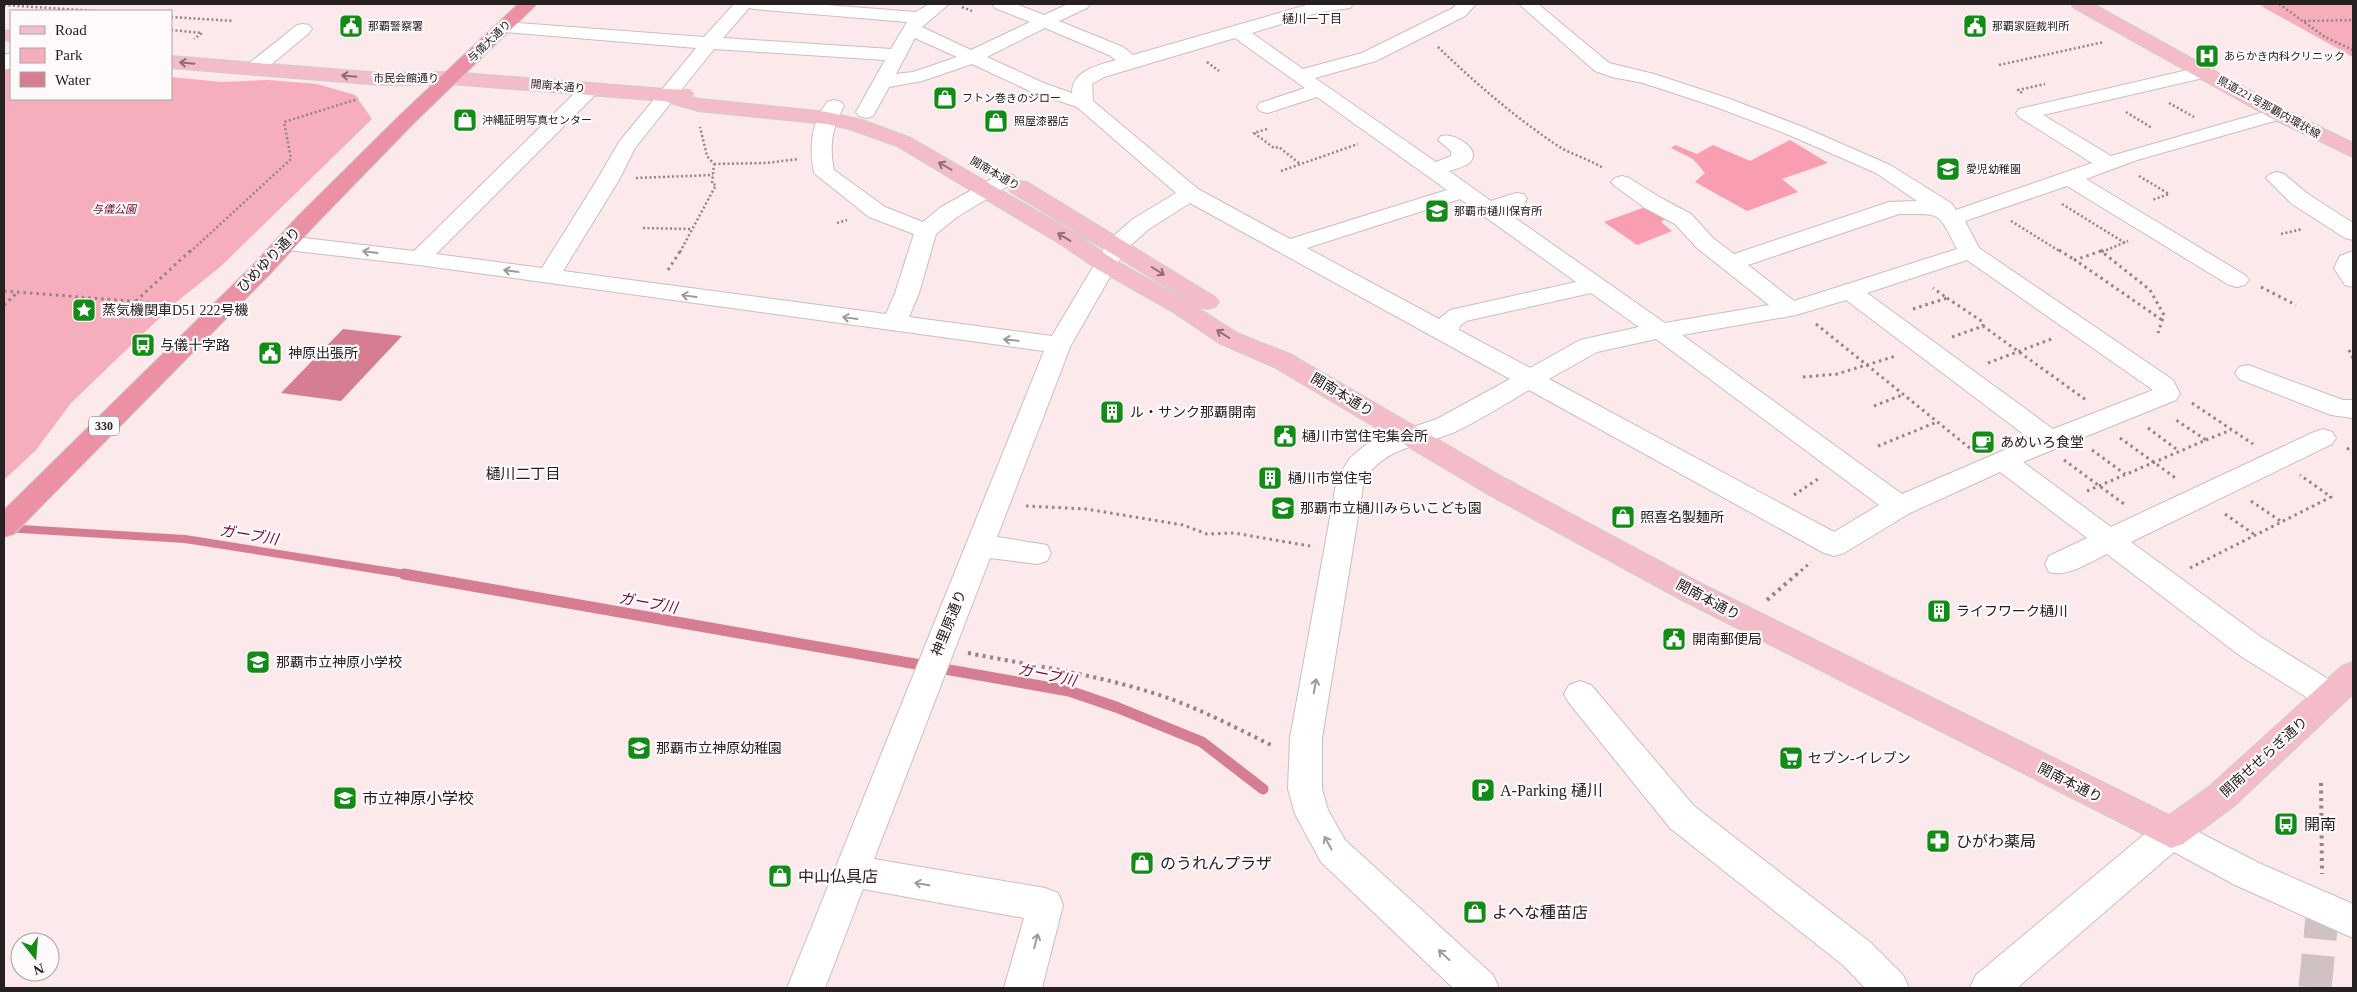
<svg xmlns="http://www.w3.org/2000/svg" width="2357" height="992" viewBox="0 0 2357 992" font-family="'Times New Roman','Noto Sans JP',serif">
  <style>
    .green { fill: #f7aebc }
    .forest { fill: #f99eb0 }
    .water { fill: #d67e91 }
    .lines { fill: none; stroke-linecap: round; stroke-linejoin: round }
    .stream-far1 { stroke: #d67e91; stroke-width: 8 }
    .stream { stroke: #d67e91; stroke-width: 11 }
    .minor-tunnel { stroke: #d0c1c3; stroke-width: 33; stroke-dasharray: 33 16; stroke-linecap: butt }
    .minor-casing { stroke: #cebdbf; stroke-width: 2 }
    .major-casing { stroke: #cfcece; stroke-width: 2 }
    .highway-casing { stroke: #cfcece; stroke-width: 2 }
    .path-far2 { stroke: #918586; stroke-width: 2.5; stroke-dasharray: 2 2.5; stroke-linecap: butt }
    .path-far1 { stroke: #918586; stroke-width: 3; stroke-dasharray: 2.5 4; stroke-linecap: butt }
    .path { stroke: #918586; stroke-width: 4; stroke-dasharray: 3 4.5; stroke-linecap: butt }
    .minor { fill: #fff; fill-rule: evenodd }
    .major { fill: #f4bcc8; fill-rule: evenodd }
    .highway { fill: #ec90a3; fill-rule: evenodd }
    .oneway { stroke: #8d6e74 }
    .oneway2 { stroke: #9d9b9b }
    .labels { text-anchor: middle; dominant-baseline: central; stroke-width: 4.5; stroke-linejoin: round; paint-order: stroke }
    .far-poi-label { font-size: 11px; fill: #262021; stroke: #fefafb; text-anchor: start }
    .far-street-label { font-size: 11px; fill: #262021; stroke: #fefafb }
    .far-park-label { font-size: 11px; font-style: italic; fill: #750932; stroke: #fefafb }
    .far-neighbourhood-label { font-size: 12px; fill: #262021; stroke: #fefafb }
    .shield { fill: #fefafb; stroke: #676162; stroke-width: 1 }
    .shield-label { font-size: 12px; font-weight: bold; fill: #262021 }
    .street-label { font-size: 14px; fill: #262021; stroke: #fefafb }
    .poi-label { font-size: 14px; fill: #262021; stroke: #fefafb; text-anchor: start }
    .neighbourhood-label { font-size: 15px; fill: #262021; stroke: #fefafb }
    .water-label { font-size: 15px; font-style: italic; fill: #760a33; stroke: #fefafb }
    .near-poi-label { font-size: 16px; fill: #262021; stroke: #fefafb; text-anchor: start }
  </style>
  <rect width="100%" height="100%" fill="#fbe9eb"/>
  <!-- green -->
  <g class="green">
    <path d="M2267,4H2353V57L2261,6Z"/>
    <path d="M11,66V99H171V77L221,82L268,80L317,84L355,95L372,119L220,267L174,304L71,403L36,450L4,480V71Z"/>
  </g>
  <!-- forest -->
  <g class="forest">
    <path d="M1790,140L1828,163L1782,179L1798,192L1747,211L1695,182L1705,173L1693,159L1671,148L1675,145L1697,154L1713,145L1750,161Z"/>
    <path d="M1648,206L1667,217L1661,222L1672,231L1637,245L1604,222Z"/>
  </g>
  <!-- water -->
  <path class="water" d="M343,329L402,336L341,401L281,393Z"/>
  <g class="lines">
    <!-- stream-far1 -->
    <path class="stream-far1" d="M4,528L185,539L411,575"/>
    <!-- stream -->
    <path class="stream" d="M404,574L1069,691L1116,707L1202,742L1263,789"/>
    <!-- minor-tunnel -->
    <path class="minor-tunnel" d="M2315,988L2323,908"/>
    <!-- minor casing -->
    <g class="minor-casing">
      <g id="minor">
        <path d="M734,4H814L916,12L929,4H949L922,27L971,50L1030,22L995,8L992,4H1016L1044,15L1068,4H1090L1087,8L1059,21L1123,47L1133,55L1310,4H1353L1350,8L1320,12L1252,33L1303,69L1362,53L1453,8L1457,4H1476L1465,16L1376,61L1315,78L1436,162L1451,156V151L1438,140L1441,136C1455,132 1485,151 1468,164C1463,167 1455,169 1449,171L1491,201L1516,193L1524,194L1527,199L1524,204L1505,211L1665,323L1769,305L1697,248L1675,224L1645,208L1615,186L1611,182L1615,178L1622,176L1629,178L1661,198L1691,214L1713,238L1734,254L1889,202L1917,201L1876,173L1789,135L1716,107L1643,83L1612,77L1595,71L1519,4H1538L1609,63L1654,74L1730,99L1803,127L1890,165L1951,203L1956,210L2092,163L2019,117L2016,113L2019,109L2205,66L2212,68L2214,72L2212,76L2043,115L2111,156L2271,110L2278,108L2285,110L2288,114L2285,118L2137,160L2086,179L2245,275L2249,280L2245,285L2237,287L2229,285L2067,186L1965,221L1979,248L2173,380L2180,394L2176,400L2023,462L2111,527L2314,432L2323,429L2332,432L2336,438L2332,444L2131,542L2261,637L2341,687L2346,696L2341,705L2330,709L2319,705L2239,655L2107,554C2089,562 2068,578 2049,572L2045,564L2049,556L2087,538L2000,472L1910,513L1844,553L1834,556L1824,553L1529,390C1505,404 1480,420 1455,432C1421,446 1386,446 1364,480L1322,738V789L1328,810L1345,840L1493,975L1499,988H1453L1321,862L1295,814L1288,789L1290,738L1337,479L1350,458L1370,441L1437,419L1510,379L1190,203L1149,229L1126,249L1071,345L997,537L1047,545L1051,553L1047,561L1037,564L990,558L874,859L1045,888L1058,893L1063,905L1042,988H1004L1024,918L863,889L825,988H787L1044,351L419,265L287,250L279,248L276,243L279,238L287,236L414,251L583,85L590,83L597,85L600,89L597,93L436,254L542,268L597,180L619,142L696,48L504,32L498,31L495,27L498,23L504,22L704,37ZM749,8L754,9L907,22L891,49L723,38ZM1045,28L1109,55L1116,60C1099,65 1072,70 1072,93L1046,84L987,57ZM915,38L957,57L913,72L896,74ZM1235,38L1305,88L1260,103L1257,107L1260,111L1267,113L1274,111L1317,97L1447,190L1290,239L1198,189L1093,101L1092,84L1104,77ZM714,49L885,60L856,112L859,116L866,118L873,116L889,87L922,81L972,64L1032,92L1077,107L1176,193L1133,219L1109,240L1052,336L909,317L919,293L936,234L957,217L1013,183L1017,179L1013,175L1006,173L999,175L941,207L923,222L885,207L834,170C829,146 832,128 844,106L841,102L834,100L827,102C811,125 809,146 814,173L869,217L914,234L895,293L886,314L563,271L619,180L635,148ZM1460,199L1576,282L1450,310L1439,319L1307,248ZM1899,214C1942,214 1937,210 1957,249L1794,301L1748,265ZM1967,260L2153,390L2053,429L1867,293ZM1591,293L1639,327L1580,340L1530,368L1459,330L1460,326L1466,321ZM1846,300L2030,439L1902,494L1682,335L1796,315ZM1656,339L1879,505L1834,532L1549,379L1597,352Z"/>
        <path d="M303,24L309,25L312,29L309,33L261,73L254,75L247,73L245,69L247,65L297,25Z"/>
        <path d="M11,53V68L4,70V55Z"/>
        <path d="M2277,172L2284,174L2308,194L2353,223V240L2345,238L2292,204L2266,178L2270,174Z"/>
        <path d="M2353,251V287L2345,285L2334,268L2340,256Z"/>
        <path d="M2248,365L2343,400H2353V418L2331,415L2239,379L2235,373L2239,367Z"/>
        <path d="M1580,681L1591,685L1694,806L1870,942L1903,975L1909,988H1865L1844,966L1670,828L1569,703L1564,694L1569,685Z"/>
        <path d="M2171,818L2259,863L2353,904V938L2235,885L2174,852L2017,988H1970L1976,975L2159,822Z"/>
      </g>
    </g>
    <!-- major casing -->
    <g class="major-casing">
      <g id="major">
        <path d="M2071,4H2093L2285,110L2353,143V157L2271,118L2074,8Z"/>
        <path d="M4,30L11,31V41L4,40Z"/>
        <path d="M171,56L381,73L450,72L666,89L690,90L693,94L691,97L700,99L827,112L862,120L911,138L1078,235L1113,259L1189,302L1237,333L1292,355L1506,479L1702,584L2169,815L2210,786L2342,666L2353,662V694L2234,806L2183,844L2171,848L1682,600L1486,493L1274,367L1219,343L1173,312L1097,269L1062,245L897,146L849,129L827,124L698,111L664,101L450,84L381,85L171,68Z"/>
        <path d="M1019,181L1027,182L1215,297L1219,302L1215,307L1207,309L1199,307L1011,192L1008,187L1011,182Z"/>
      </g>
    </g>
    <!-- highway casing -->
    <g class="highway-casing">
      <path id="highway" d="M518,4H537L414,123L314,226L269,275L14,534L4,537V510L253,265L298,216L400,115Z"/>
    </g>
    <!-- path-far2 -->
    <g class="path-far2">
      <path d="M2279,4L2325,37L2353,50"/>
      <path d="M4,5L96,11"/>
      <path d="M962,7L972,11"/>
      <path d="M171,17L234,21"/>
      <path d="M2304,21L2353,20"/>
      <path d="M171,30L202,33L194,39"/>
      <path d="M1438,47C1475,83 1515,117 1558,146C1572,155 1589,159 1603,168"/>
      <path d="M1207,62L1219,71"/>
      <path d="M1999,65L2104,42"/>
      <path d="M2022,93L2018,90L2045,84"/>
      <path d="M2169,103L2194,117"/>
      <path d="M2126,112L2152,128"/>
      <path d="M1267,129L1254,133L1274,148L1279,147L1300,164"/>
      <path d="M714,164L766,163L798,159"/>
      <path d="M1281,171L1358,144"/>
      <path d="M2139,176L2169,194L2152,200"/>
      <path d="M636,178L713,175"/>
      <path d="M2062,204L2125,243"/>
      <path d="M2011,221L2061,252"/>
      <path d="M837,223L847,220"/>
      <path d="M643,228L691,229"/>
      <path d="M2281,234L2303,229"/>
      <path d="M190,252L291,159L284,122L358,99"/>
      <path d="M680,252L716,185L712,184L714,164L707,156L700,127"/>
      <path d="M2102,252L2128,241"/>
    </g>
    <!-- path-far1 -->
    <g class="path-far1">
      <path d="M2059,250L2075,260"/>
      <path d="M2103,250L2101,251L2150,290L2164,315L2158,333"/>
      <path d="M2101,251L2075,260L2162,320"/>
      <path d="M668,270L681,250"/>
      <path d="M2261,287L2296,305"/>
      <path d="M4,291L181,305"/>
      <path d="M1947,298L1983,322V326"/>
      <path d="M136,301L191,250"/>
      <path d="M4,305L18,292"/>
      <path d="M1913,309L1947,298L1933,288"/>
      <path d="M1816,324L1971,449"/>
      <path d="M1952,337L1983,326L2086,400"/>
      <path d="M2349,350L2353,358"/>
      <path d="M1988,363L2054,338"/>
      <path d="M1803,377L1837,374L1896,356"/>
      <path d="M2192,403L2253,444"/>
      <path d="M1874,406L1902,395"/>
      <path d="M2148,428L2179,451"/>
      <path d="M2120,438L2177,479"/>
      <path d="M2206,440L2231,430"/>
      <path d="M1878,446L1937,422"/>
      <path d="M2347,448L2353,452"/>
      <path d="M2092,450L2125,474"/>
      <path d="M2064,460L2124,504"/>
      <path d="M2087,491L2206,440L2173,418"/>
      <path d="M1794,495L1818,479"/>
      <path d="M2251,501L2282,522"/>
      <path d="M1026,506L1086,509L1183,525L1207,534L1234,533L1310,546"/>
      <path d="M2225,514L2255,535"/>
      <path d="M2190,568L2331,497L2300,475"/>
      <path d="M1796,575L1811,562"/>
    </g>
    <!-- path -->
    <g class="path">
      <path d="M1767,600L1797,574"/>
      <path d="M968,653C1034,666 1102,675 1165,697C1203,710 1238,729 1273,746"/>
      <path d="M2321,783L2322,874"/>
    </g>
    <!-- minor -->
    <use href="#minor" class="minor"/>
    <!-- major -->
    <use href="#major" class="major"/>
    <!-- highway -->
    <use href="#highway" class="highway"/>
  </g>
  <!-- one-way arrows -->
  <defs><path id="oneway-shaft" d="M-6 0H5M1.5-3L5.5 0L1.5 3" fill="none" stroke-width="1.6" stroke-linecap="round" stroke-linejoin="round" transform="scale(1.25)"/></defs>
  <g class="oneway">
    <use href="#oneway-shaft" transform="translate(187 63) rotate(-175)"/>
    <use href="#oneway-shaft" transform="translate(349 76) rotate(-175)"/>
    <use href="#oneway-shaft" transform="translate(945 166) rotate(-150)"/>
    <use href="#oneway-shaft" transform="translate(1064 237) rotate(-149)"/>
    <use href="#oneway-shaft" transform="translate(1158 271) rotate(32)"/>
    <use href="#oneway-shaft" transform="translate(1223 334) rotate(-148)"/>
  </g>
  <g class="oneway2">
    <use href="#oneway-shaft" transform="translate(370 252) rotate(-173)"/>
    <use href="#oneway-shaft" transform="translate(511 271) rotate(-172)"/>
    <use href="#oneway-shaft" transform="translate(689 296) rotate(-172)"/>
    <use href="#oneway-shaft" transform="translate(850 318) rotate(-172)"/>
    <use href="#oneway-shaft" transform="translate(1011 340) rotate(-173)"/>
    <use href="#oneway-shaft" transform="translate(1315 686) rotate(-80)"/>
    <use href="#oneway-shaft" transform="translate(1328 843) rotate(-119)"/>
    <use href="#oneway-shaft" transform="translate(922 884) rotate(-170)"/>
    <use href="#oneway-shaft" transform="translate(1036 941) rotate(-75)"/>
    <use href="#oneway-shaft" transform="translate(1444 955) rotate(-137)"/>
  </g>
  <!-- icons -->
  <defs>
    <g id="civic-square" transform="scale(1.25)"><rect x="-9" y="-9" width="18" height="18" rx="4" fill="#128c16" stroke="#fefafb"/><path d="M-.6-6.5H3V-4.5H.6V-3L4-1V1h2V6H-6V1h2V-1L-.6-3ZM-1.2 2.5V6h2.4V2.5Z" fill="#fff"/></g>
    <g id="hospital-square" transform="scale(1.25)"><rect x="-9" y="-9" width="18" height="18" rx="4" fill="#128c16" stroke="#fefafb"/><path d="M-5-5h3v3.5h4V-5h3V5h-3V1.5h-4V5h-3Z" fill="#fff"/></g>
    <g id="shop-square" transform="scale(1.25)"><rect x="-9" y="-9" width="18" height="18" rx="4" fill="#128c16" stroke="#fefafb"/><path d="M-5-2.5h2.3a2.7 3.5 0 0 1 5.4 0H5L5.5 6h-11ZM-1.5-2.5h3a1.5 2.3 0 0 0-3 0Z" fill="#fff"/></g>
    <g id="school-square" transform="scale(1.25)"><rect x="-9" y="-9" width="18" height="18" rx="4" fill="#128c16" stroke="#fefafb"/><path d="M0-5L7-2L0 1L-7-2ZM-4 1L0 2.5L4 1V4Q0 6-4 4Z" fill="#fff"/></g>
    <g id="sight-square" transform="scale(1.25)"><rect x="-9" y="-9" width="18" height="18" rx="4" fill="#128c16" stroke="#fefafb"/><path d="M0-6L1.8-2.2L6-1.7L2.9 1.2L3.7 5.4L0 3.3L-3.7 5.4L-2.9 1.2L-6-1.7L-1.8-2.2Z" fill="#fff"/></g>
    <g id="bus-square" transform="scale(1.25)"><rect x="-9" y="-9" width="18" height="18" rx="4" fill="#128c16" stroke="#fefafb"/><path d="M-5-6H5V4H4V6H2V4H-2V6H-4V4H-5ZM-3.5-4V0h7V-4ZM-3.5 1.2v1.5H-2V1.2ZM2 1.2v1.5H3.5V1.2Z" fill="#fff"/></g>
    <g id="building-square" transform="scale(1.25)"><rect x="-9" y="-9" width="18" height="18" rx="4" fill="#128c16" stroke="#fefafb"/><path d="M-4-6H4V6H1V3H-1V6H-4ZM-2.5-4.3h1.7v1.8h-1.7ZM.8-4.3h1.7v1.8H.8ZM-2.5-1h1.7V.8h-1.7ZM.8-1h1.7V.8H.8Z" fill="#fff"/></g>
    <g id="cafe-square" transform="scale(1.25)"><rect x="-9" y="-9" width="18" height="18" rx="4" fill="#128c16" stroke="#fefafb"/><path d="M-5.5-4.5H6V0H3Q3 3.5 0 3.5H-2.5Q-5.5 3.5-5.5 0ZM3-3.2v2h1.7v-2ZM-6 4.5H4V6H-6Z" fill="#fff"/></g>
    <g id="supermarket-square" transform="scale(1.25)"><rect x="-9" y="-9" width="18" height="18" rx="4" fill="#128c16" stroke="#fefafb"/><path d="M-6-5.5h2.5l.6 2H6L4.5 2H-2.5L-4.4-4H-6ZM-1.5 3.2a1.3 1.3 0 1 0 .1 0ZM3 3.2a1.3 1.3 0 1 0 .1 0Z" fill="#fff"/></g>
    <g id="parking-square" transform="scale(1.25)"><rect x="-9" y="-9" width="18" height="18" rx="4" fill="#128c16" stroke="#fefafb"/><path d="M-3.5-5.5H1a3.5 3.5 0 0 1 0 7H-1V5.5H-3.5ZM-1-3.4V-.6H.8a1.4 1.4 0 0 0 0-2.8Z" fill="#fff"/></g>
    <g id="pharmacy-square" transform="scale(1.25)"><rect x="-9" y="-9" width="18" height="18" rx="4" fill="#128c16" stroke="#fefafb"/><path d="M-2-6h4v4h4v4h-4v4h-4v-4h-4v-4h4Z" fill="#fff"/></g>
  </defs>
  <g fill-rule="evenodd">
    <use href="#civic-square" x="351" y="26"/>
    <use href="#civic-square" x="1975" y="26"/>
    <use href="#hospital-square" x="2207" y="56"/>
    <use href="#shop-square" x="945" y="98"/>
    <use href="#shop-square" x="465" y="120"/>
    <use href="#shop-square" x="996" y="121"/>
    <use href="#school-square" x="1948" y="169"/>
    <use href="#school-square" x="1437" y="211"/>
    <use href="#sight-square" x="84" y="310"/>
    <use href="#bus-square" x="143" y="345"/>
    <use href="#civic-square" x="270" y="353"/>
    <use href="#building-square" x="1112" y="412"/>
    <use href="#civic-square" x="1285" y="436"/>
    <use href="#cafe-square" x="1983" y="442"/>
    <use href="#building-square" x="1270" y="478"/>
    <use href="#school-square" x="1283" y="508"/>
    <use href="#shop-square" x="1623" y="517"/>
    <use href="#building-square" x="1939" y="611"/>
    <use href="#civic-square" x="1674" y="639"/>
    <use href="#school-square" x="258" y="662"/>
    <use href="#school-square" x="639" y="748"/>
    <use href="#supermarket-square" x="1791" y="758"/>
    <use href="#parking-square" x="1483" y="790"/>
    <use href="#school-square" x="345" y="798"/>
    <use href="#bus-square" x="2286" y="824"/>
    <use href="#pharmacy-square" x="1938" y="841"/>
    <use href="#shop-square" x="1142" y="863"/>
    <use href="#shop-square" x="780" y="876"/>
    <use href="#shop-square" x="1475" y="912"/>
  </g>
  <g class="labels">
    <!-- far-poi labels -->
    <g class="far-poi-label">
      <text x="368" y="26">那覇警察署</text>
      <text x="1992" y="26">那覇家庭裁判所</text>
      <text x="2224" y="56">あらかき内科クリニック</text>
      <text x="962" y="98">フトン巻きのジロー</text>
      <text x="482" y="120">沖縄証明写真センター</text>
      <text x="1014" y="121">照屋漆器店</text>
      <text x="1966" y="169">愛児幼稚園</text>
      <text x="1454" y="211">那覇市樋川保育所</text>
    </g>
    <!-- far-street labels -->
    <g class="far-street-label">
      <text transform="translate(489 41) rotate(-44)">与儀大通り</text>
      <text x="406" y="78">市民会館通り</text>
      <text transform="translate(558 86) rotate(5)">開南本通り</text>
      <text transform="translate(2269 107) rotate(29)">県道221号那覇内環状線</text>
      <text transform="translate(995 173) rotate(30)">開南本通り</text>
    </g>
    <!-- far-park labels -->
    <g class="far-park-label">
      <text x="114" y="209">与儀公園</text>
    </g>
    <!-- far-neighbourhood labels -->
    <g class="far-neighbourhood-label">
      <text x="1312" y="19">樋川一丁目</text>
    </g>
    <!-- shield labels -->
    <rect class="shield" x="89" y="416.5" width="30" height="19" rx="4"/>
    <g class="shield-label">
      <text x="104" y="426">330</text>
    </g>
    <!-- street labels -->
    <g class="street-label">
      <text transform="translate(269 260) rotate(-46)">ひめゆり通り</text>
      <text transform="translate(1342 395) rotate(31)">開南本通り</text>
      <text transform="translate(1708 600) rotate(28)">開南本通り</text>
      <text transform="translate(949 623) rotate(-68)">神里原通り</text>
      <text transform="translate(2264 757) rotate(-42)">開南せせらぎ通り</text>
      <text transform="translate(2070 783) rotate(27)">開南本通り</text>
    </g>
    <!-- poi labels -->
    <g class="poi-label">
      <text x="102" y="310">蒸気機関車D51 222号機</text>
      <text x="160" y="345">与儀十字路</text>
      <text x="288" y="353">神原出張所</text>
      <text x="1130" y="412">ル・サンク那覇開南</text>
      <text x="1302" y="436">樋川市営住宅集会所</text>
      <text x="2000" y="442">あめいろ食堂</text>
      <text x="1288" y="478">樋川市営住宅</text>
      <text x="1300" y="508">那覇市立樋川みらいこども園</text>
      <text x="1640" y="517">照喜名製麺所</text>
      <text x="1956" y="611">ライフワーク樋川</text>
      <text x="1692" y="639">開南郵便局</text>
      <text x="276" y="662">那覇市立神原小学校</text>
      <text x="656" y="748">那覇市立神原幼稚園</text>
      <text x="1808" y="758">セブン-イレブン</text>
    </g>
    <!-- neighbourhood labels -->
    <g class="neighbourhood-label">
      <text x="523" y="474">樋川二丁目</text>
    </g>
    <!-- water labels -->
    <g class="water-label">
      <text transform="translate(249 535) rotate(9)">ガーブ川</text>
      <text transform="translate(648 603) rotate(10)">ガーブ川</text>
      <text transform="translate(1047 675) rotate(12)">ガーブ川</text>
    </g>
    <!-- near-poi labels -->
    <g class="near-poi-label">
      <text x="1500" y="790">A-Parking 樋川</text>
      <text x="362" y="798">市立神原小学校</text>
      <text x="2304" y="824">開南</text>
      <text x="1956" y="841">ひがわ薬局</text>
      <text x="1160" y="863">のうれんプラザ</text>
      <text x="798" y="876">中山仏具店</text>
      <text x="1492" y="912">よへな種苗店</text>
    </g>
  </g>
  <!-- border -->
  <rect width="2357" height="992" fill="none" stroke="#262021" stroke-width="10"/>
  <!-- legend -->
  <rect x="10" y="10" width="162" height="90" fill="#fefafb" stroke="#a8a3a4"/>
  <rect x="20" y="26" width="25" height="8" fill="#f4bcc8" stroke="#a8a3a4"/>
  <text x="55" y="35" font-size="15" fill="#262021">Road</text>
  <rect x="20" y="48" width="25" height="15" fill="#f7aebc" stroke="#a8a3a4"/>
  <text x="55" y="60" font-size="15" fill="#262021">Park</text>
  <rect x="20" y="72" width="25" height="15" fill="#d67e91" stroke="#a8a3a4"/>
  <text x="55" y="85" font-size="15" fill="#262021">Water</text>
  <!-- north arrow -->
  <g transform="translate(35 957) rotate(163)"><circle r="24" fill="#fefafb" stroke="#a8a3a4"/>
  <path d="M0-4L9 19L0 12L-9 19Z" fill="#128c16"/>
  <text y="-8" font-size="14" font-weight="bold" text-anchor="middle" fill="#262021">N</text>
  </g>
</svg>
